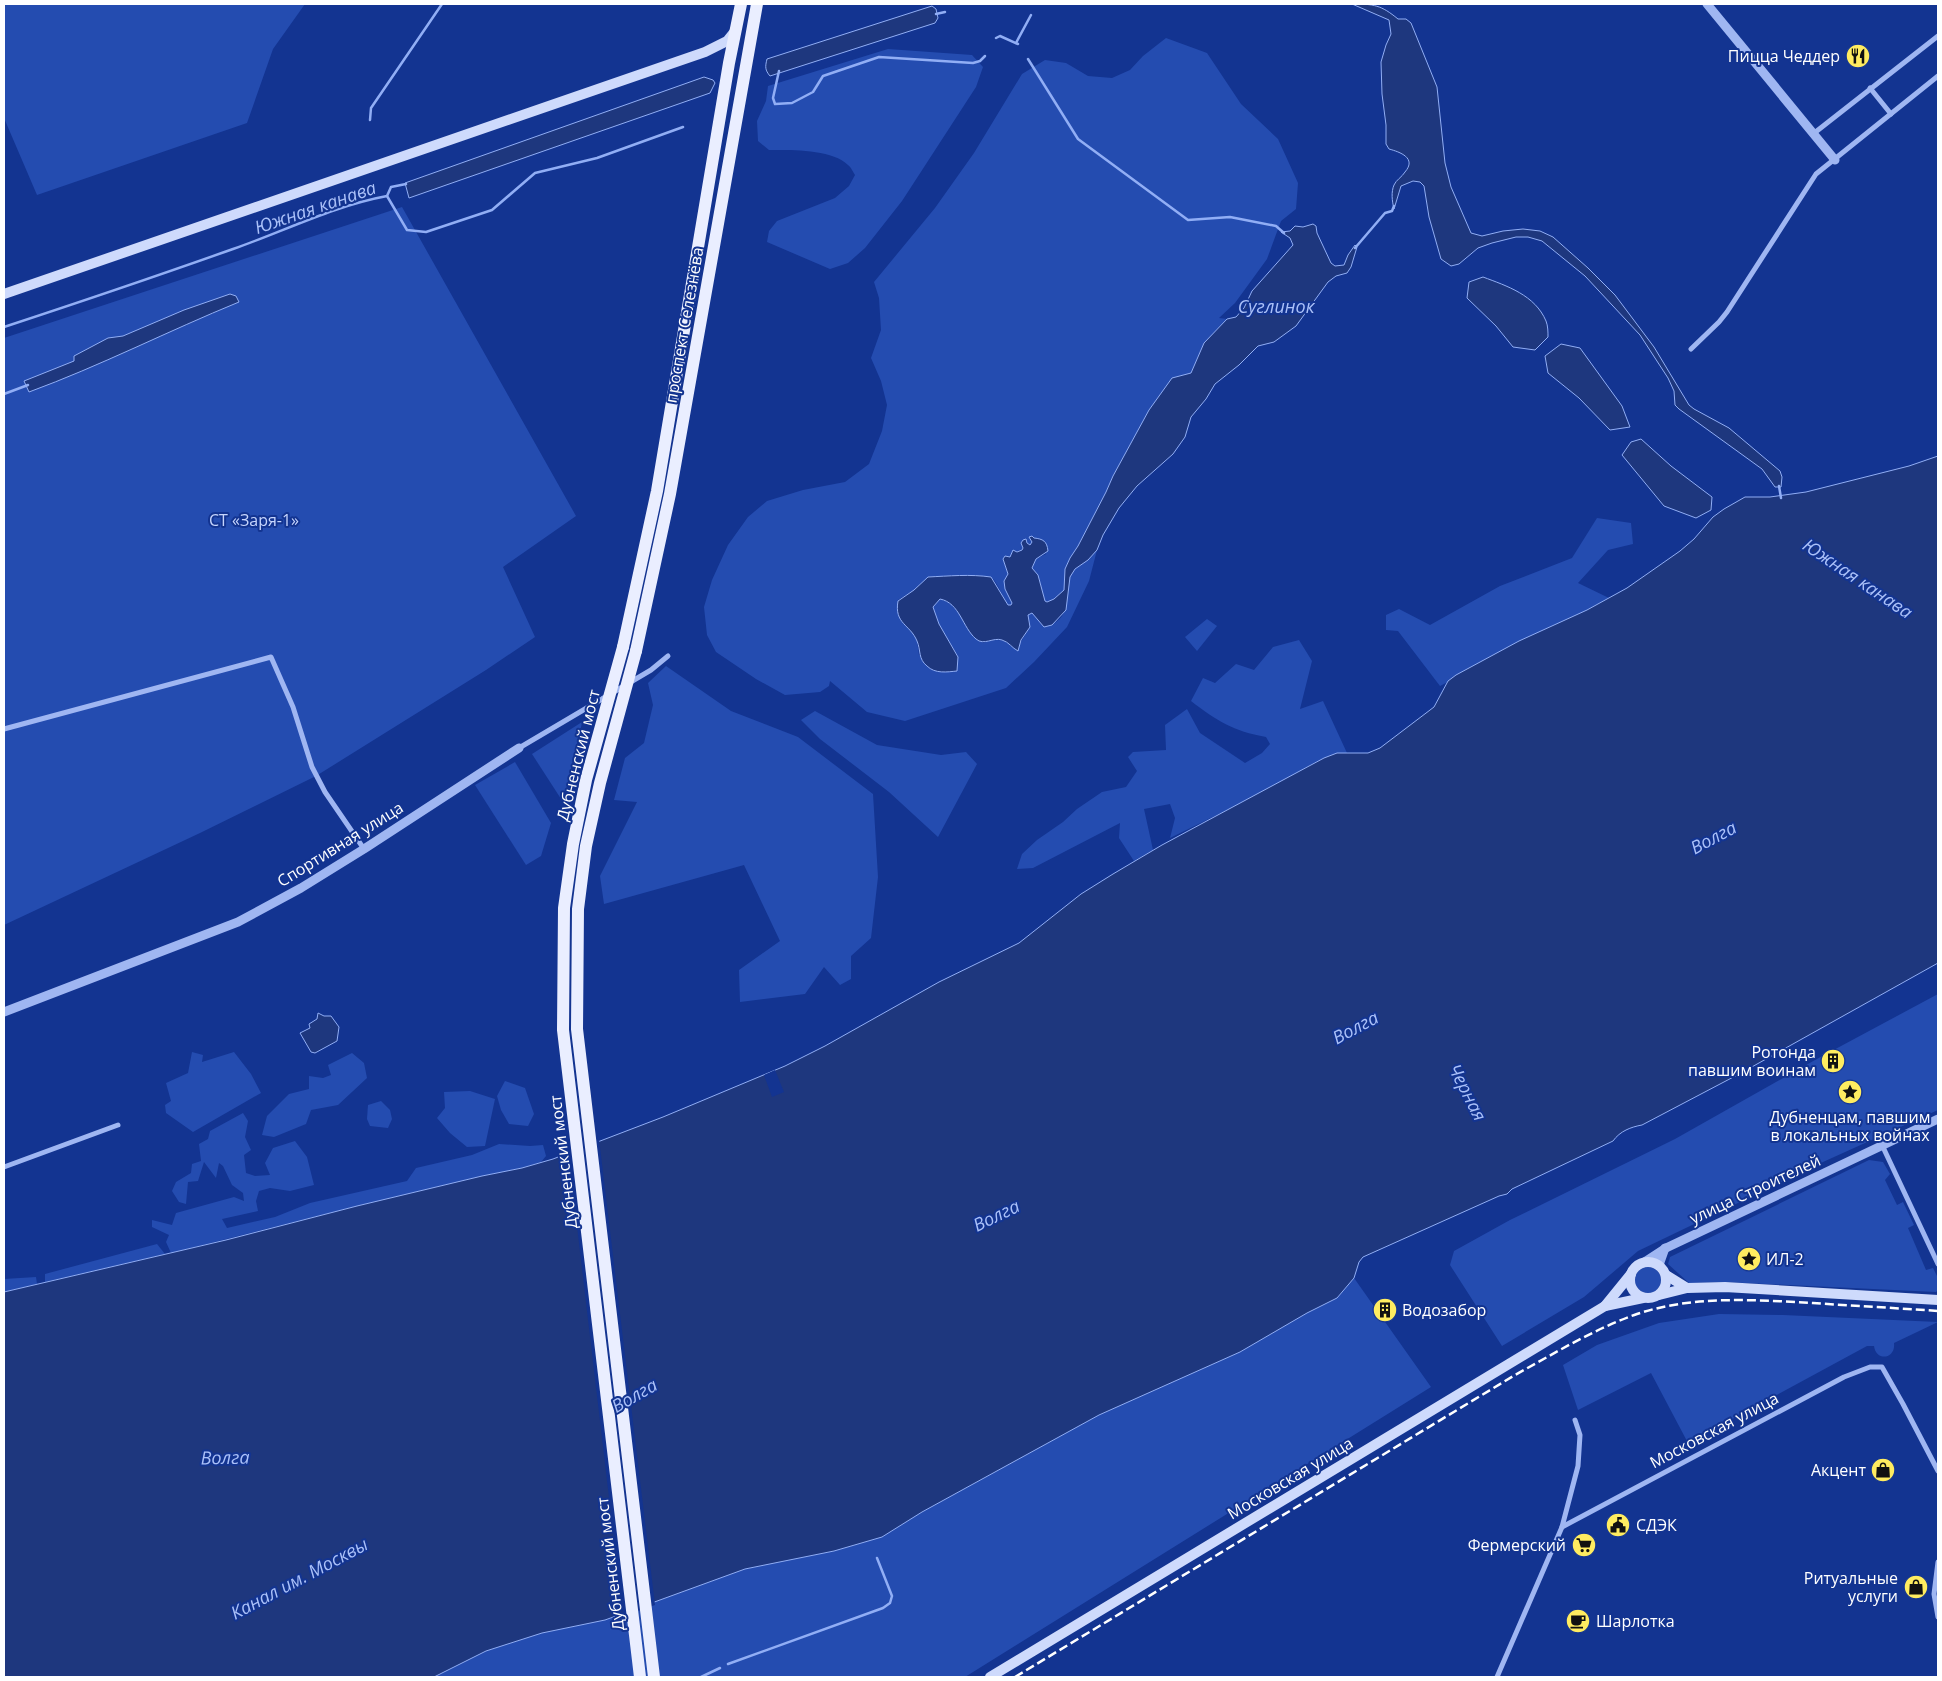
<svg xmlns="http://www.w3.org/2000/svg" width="1942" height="1681" viewBox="0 0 1942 1681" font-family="'Open Sans',sans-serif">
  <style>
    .green { fill: #244cb0 }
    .water { fill: #1e377e; stroke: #91aef5 }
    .pier { fill: #133491 }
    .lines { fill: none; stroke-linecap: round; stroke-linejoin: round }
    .stream { stroke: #91aef5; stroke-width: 2.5 }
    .minor { stroke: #9fb6f2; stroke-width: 5 }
    .tertiary { stroke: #9fb6f2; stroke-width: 9 }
    .secondary { stroke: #cedafc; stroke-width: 10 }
    .primary { stroke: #eaeeff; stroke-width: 12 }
    .rail { stroke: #fff; stroke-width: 2.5; stroke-dasharray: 9 4; stroke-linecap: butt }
    .primary-bridge { stroke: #eaeeff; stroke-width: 12 }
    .labels { text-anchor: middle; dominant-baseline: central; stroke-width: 4; stroke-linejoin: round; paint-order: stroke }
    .poi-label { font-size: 16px; fill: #fff; stroke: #133491; text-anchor: end }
    .street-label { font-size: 16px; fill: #fff; stroke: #133491 }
    .park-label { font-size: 16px; fill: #c6d5fd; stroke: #133491 }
    .water-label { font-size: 18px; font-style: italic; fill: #abc1f9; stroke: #133491 }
  </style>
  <rect width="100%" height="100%" fill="#133491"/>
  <!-- green -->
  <g class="green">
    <path d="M4,4H305L273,49L247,123L37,195L4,118Z"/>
    <path d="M1166,38L1207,53L1241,104L1278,139L1298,183L1296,209L1281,221L1267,259L1235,303L1219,318L1227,319L1204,343L1191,373L1172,379L1149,410L1113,476L1106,492L1078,546L1070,558L1065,569L1064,590L1051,602L1045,601L1038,575L1032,569L1036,559L1046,554L1037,538H1034L1030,546L1027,543C1023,549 1020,552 1013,551L1010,557L1003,559L1008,574L1004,581L1005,589L1012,603L1011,605H1008C1003,597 999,587 994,580C988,573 939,576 928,577L914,590L898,600L917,641L919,655L958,656L939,624L933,607L940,599L950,603L983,643C998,638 1005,639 1016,650L1030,627L1028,615L1032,613L1044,627C1078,618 1060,592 1071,574C1076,566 1090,559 1097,550L1089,581L1067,627L1034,662L1006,688L905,721L867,712L830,681L829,686L820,692L785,695L756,679L716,652L707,635L704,607L712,580L728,545L748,517L767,501L803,490L845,482L869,464L882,431L887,405L881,381L871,358L881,330L879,298L874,282L935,208L974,153L1022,74L1045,60L1066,63L1088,76L1112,78L1130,70L1143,56Z"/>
    <path d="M888,49L972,55L983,67L976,87L902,201L865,248L848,263L830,269L767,242L769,231L777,221L835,198L849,186L855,175C853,172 851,167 848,165C832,149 791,150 769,150L758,141L757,121L766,101L768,86Z"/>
    <path d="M402,207L576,516L503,567L535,637L486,670L316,776L200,833L4,925V338Z"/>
    <path d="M1597,518L1631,523L1633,544L1608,550L1578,583L1609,598L1587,610L1440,686L1398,631L1386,630V615L1399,609L1430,625L1500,586L1572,558Z"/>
    <path d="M1207,619L1217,626L1197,651L1185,637Z"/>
    <path d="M1299,640L1312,661L1300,709L1323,701L1347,753C1323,754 1301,771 1281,782C1244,802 1207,820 1170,838L1175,818L1170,804L1144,809L1153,850L1134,861L1119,838L1120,823L1033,868L1017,869L1022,854L1037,840L1063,822L1077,809L1102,792L1126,787L1137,771L1128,757L1133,752L1166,750L1165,725L1187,709L1200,733L1245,763L1262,753L1270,744L1266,737C1233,731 1217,721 1191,701L1203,678L1215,683L1236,664L1254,670L1273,647Z"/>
    <path d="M666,666L731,711L798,737L873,794L878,877L871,938L851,956V979L840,985L824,967L805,994L740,1002L739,970L780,941L744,865L604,904L600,876L637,802L614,800L625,758L644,743L653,705L648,683Z"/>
    <path d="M815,711L877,745L941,755L966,752L977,764L938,837L889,792L820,739L801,720Z"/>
    <path d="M582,722V723L563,802L532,754Z"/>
    <path d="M515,762L551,823L541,856L526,865L475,785Z"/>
    <path d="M1938,994V1110L1823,1162L1638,1251L1584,1297L1502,1346L1450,1265L1454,1251L1510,1220L1675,1139L1815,1060Z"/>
    <path d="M192,1052L203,1055L202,1062L234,1052L251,1074L261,1093L193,1132L166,1113L165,1105L171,1101L166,1083L188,1073Z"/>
    <path d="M352,1053L364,1063L367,1078L338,1105L311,1110L306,1124L274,1137L262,1135L267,1116L289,1094L309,1089V1076L323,1078L331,1075L328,1065Z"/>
    <path d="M505,1081L525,1088L534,1114L528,1126L509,1124L501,1110L497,1096Z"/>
    <path d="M470,1091L495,1099L485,1146L467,1147L450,1133L437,1118L445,1108L444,1092Z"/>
    <path d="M381,1101L390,1110L392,1119L388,1128L370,1126L367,1119L368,1105Z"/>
    <path d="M243,1113L248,1121L245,1137L251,1150L244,1155L246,1173L255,1176L270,1175L265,1163L273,1148L295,1141L307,1157L314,1185L290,1191L270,1188L259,1191L256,1201L258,1211L222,1219L227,1228L275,1217L310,1203L407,1181L416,1168L472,1155L499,1144L530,1146L543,1145L546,1156L541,1162L522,1168L482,1176L357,1206L171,1253L166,1242L169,1235L152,1227V1220L172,1225L176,1213L234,1197L244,1201L243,1193L232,1185L223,1166L219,1163L216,1178L204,1162L198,1181L188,1182L186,1204L179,1202L172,1191L176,1182L191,1173L192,1164L201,1161L199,1144L208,1139L210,1131Z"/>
    <path d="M1869,1160L1883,1162L1890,1174L1885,1180L1897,1205L1903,1202L1914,1225L1908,1228L1926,1270L1933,1268L1938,1278V1290L1936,1292L1724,1282L1689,1283L1668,1264L1670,1257Z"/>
    <path d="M157,1244L165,1254L45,1282V1274Z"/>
    <circle cx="1648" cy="1280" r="13"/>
    <path d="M36,1277L37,1284L4,1292V1279Z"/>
    <path d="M1354,1278L1431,1387L965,1677H434L486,1651L542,1633L605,1620L745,1569L834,1551L882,1537L922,1512L1099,1415L1240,1352L1307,1313L1337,1298Z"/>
    <path d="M1719,1314L1783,1315L1938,1322L1894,1343C1896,1359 1876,1362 1874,1346H1867L1688,1443L1651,1373L1578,1410L1563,1365L1597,1345L1659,1323Z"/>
  </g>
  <!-- water -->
  <g class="water">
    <path d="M1352,4C1374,4 1381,5 1398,19H1406L1411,23L1437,87L1445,163L1451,187L1471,233L1482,236L1503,231L1523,229L1540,231L1553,237L1588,268L1615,295L1654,347L1689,405L1694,409L1729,428L1780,471L1782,477L1781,487H1775L1762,469L1679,409L1675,405L1674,391L1668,378L1640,335L1585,276L1542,241L1528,237H1516L1492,243L1478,248L1459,264L1451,266L1441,259L1429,217L1424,186L1420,182L1413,181L1401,186L1394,209C1392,201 1391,192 1394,185C1396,180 1402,177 1405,172C1417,158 1400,152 1389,149L1386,144V125L1382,94L1381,62L1386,45L1391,34L1389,20Z"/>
    <path d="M932,6L936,9L938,18L935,23L770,76C765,70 765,67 767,59Z"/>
    <path d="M704,77L713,80L715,83L710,93L409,198L405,183Z"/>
    <path d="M1313,224L1316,226L1317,233L1331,263L1335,266L1344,265L1348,255L1355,245L1357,247L1351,267L1347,273L1336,276L1328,282L1296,326L1274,342L1258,346L1239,365L1215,384L1206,399L1191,417L1185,437L1173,454L1137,486L1119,508L1103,535L1097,550L1088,560L1075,569L1070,577L1066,610L1052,625L1044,627L1032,613L1028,615L1030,627L1021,640L1018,651C1012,648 1009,642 1002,640C993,637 984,646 976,639C962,627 960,603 940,599L933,607L939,624L958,657L957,671C947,672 935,674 927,666C918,659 921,650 917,641C910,624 894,624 898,601L914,590L928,577C949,576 970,574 991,577L1008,605H1011L1012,603L1005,589L1004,581L1008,574L1003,559L1005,556L1010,557L1013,550L1017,552L1022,550L1023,548L1021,543L1023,540L1026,539L1027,543L1030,545L1032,542L1029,537L1032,536L1034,538C1043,539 1047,541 1048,551L1036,559L1032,568L1038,575L1045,601L1047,602L1054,599L1064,590L1065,569L1070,558L1078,546L1106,492L1113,476L1149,410L1172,378L1191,373L1204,343L1227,319L1236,317L1244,308L1252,291L1293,245L1290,238L1281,232L1290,231L1295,226L1303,227Z"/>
    <path d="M1483,277C1507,286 1535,295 1546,321C1548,326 1548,332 1548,337L1535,350L1513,347L1496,326L1467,298L1469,282Z"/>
    <path d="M230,294L236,296L239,302C168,331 100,366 29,392L24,381L74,361V356L108,338L123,336L184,310Z"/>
    <path d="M1561,344L1580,348L1622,406L1630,427L1610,430L1579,398L1548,373L1545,356Z"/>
    <path d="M1641,439L1671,466L1712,497L1711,510L1696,518L1664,506L1622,455L1631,442Z"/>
    <path d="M1938,456V963L1741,1073L1642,1125C1631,1127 1620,1131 1613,1141L1512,1189L1507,1194L1499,1196L1363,1257L1359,1262L1354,1278L1337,1298L1307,1313L1240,1352L1099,1415L922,1512L882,1537L834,1551L745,1569L605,1620L542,1633L486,1651L434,1677H4V1292L226,1240L357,1206L482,1176L522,1168L553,1159L663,1117L785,1066L825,1046L939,982L1019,943L1081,894L1113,874L1162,845L1324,758L1337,753H1368L1380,748L1434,707L1448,681L1456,675L1519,641L1587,610L1627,588L1680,551L1694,539L1713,517L1724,509L1745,497H1770L1806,492L1909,466Z"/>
    <path d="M318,1013L324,1016H331L339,1027L337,1041L315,1053L311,1052L300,1033L310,1028L309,1024L317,1019Z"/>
  </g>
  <!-- pier -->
  <g class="pier">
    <path d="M775,1070L784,1092L772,1097L764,1075Z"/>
    <path d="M599,1139L655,1605L623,1616L568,1150Z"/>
  </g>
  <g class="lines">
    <!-- stream -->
    <g class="stream">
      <path d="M936,14L945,12"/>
      <path d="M996,38L1000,36L1018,44"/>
      <path d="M1016,43L1031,15"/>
      <path d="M1028,59L1078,139L1188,220L1230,217L1276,226L1284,233"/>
      <path d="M779,71L773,98L775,104L792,103L813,92L823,76L879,57L973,63L980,61L985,56"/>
      <path d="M370,120L371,108L442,4"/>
      <path d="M387,196L407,230L426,232L492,210L535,173L597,158L683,127"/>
      <path d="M1355,248L1385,213L1392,211L1394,206"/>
      <path d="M4,327C80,302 157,276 233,249C285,231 333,206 387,196L391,187L406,184"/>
      <path d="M4,394L28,385"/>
      <path d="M1779,486L1781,498"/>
      <path d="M728,1664L883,1608L890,1603L892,1596L877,1558"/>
      <path d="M701,1677L720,1668"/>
    </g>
    <!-- minor -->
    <g class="minor">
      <path d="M1870,88L1891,114"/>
      <path d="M1813,134L1938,36"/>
      <path d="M1691,349L1719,322L1727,312L1816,174L1938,76"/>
      <path d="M4,729L271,657L293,707L312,767L325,792L364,849"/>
      <path d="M519,748L651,670L668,656"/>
      <path d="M1882,1145L1938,1264"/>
      <path d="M4,1167L118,1125"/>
      <path d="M1562,1527L1844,1377L1870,1367H1882L1903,1404L1938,1471"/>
      <path d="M1938,1562L1934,1594L1938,1617"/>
      <path d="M1497,1677L1562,1527L1578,1466L1580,1435L1575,1420"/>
    </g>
    <!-- tertiary -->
    <g class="tertiary">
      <path d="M1707,4L1835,160"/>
      <path d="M4,1012L238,922L301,888L364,849L519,748"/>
      <path d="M1643,1263L1666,1248L1938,1119"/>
      <path d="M1659,1265L1665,1248"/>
    </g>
    <!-- secondary -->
    <g class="secondary">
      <path d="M4,294L705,52L727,41L735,31"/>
      <circle cx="1648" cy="1280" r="18"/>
      <path d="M1666,1275L1687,1288"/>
      <path d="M1659,1295L1687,1288L1725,1287L1938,1300"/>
      <path d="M1605,1306L1631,1274"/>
      <path d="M990,1677L1605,1306L1643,1298"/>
    </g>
    <!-- primary -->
    <g class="primary">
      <path d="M623,647L657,491L729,63L741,4"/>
      <path d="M636,651L670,494L757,4"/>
    </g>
    <!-- rail -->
    <path class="rail" d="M1015,1677L1515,1375C1555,1353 1594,1329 1637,1314C1694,1295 1755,1300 1813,1303C1855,1306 1897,1308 1938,1311"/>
    <!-- primary-bridge -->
    <g class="primary-bridge">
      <path d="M623,647L586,780L573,844L564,908L563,1030L640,1677"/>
      <path d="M636,651L600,783L586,846L578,909L577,1029L654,1677"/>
    </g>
  </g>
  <!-- icons -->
  <defs>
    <g id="restaurant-disc" transform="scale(1.25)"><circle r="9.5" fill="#ffec60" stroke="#133491"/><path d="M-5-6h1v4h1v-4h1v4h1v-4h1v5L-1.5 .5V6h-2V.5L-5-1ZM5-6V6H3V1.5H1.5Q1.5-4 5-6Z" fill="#111"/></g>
    <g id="building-disc" transform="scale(1.25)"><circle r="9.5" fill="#ffec60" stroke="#133491"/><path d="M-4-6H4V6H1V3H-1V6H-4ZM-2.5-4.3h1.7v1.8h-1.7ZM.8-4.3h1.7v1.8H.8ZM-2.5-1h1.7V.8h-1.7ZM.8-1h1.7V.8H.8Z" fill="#111"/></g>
    <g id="sight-disc" transform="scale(1.25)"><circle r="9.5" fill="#ffec60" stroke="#133491"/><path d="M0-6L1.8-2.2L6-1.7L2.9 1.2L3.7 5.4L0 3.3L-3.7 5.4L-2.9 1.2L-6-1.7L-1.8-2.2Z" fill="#111"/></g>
    <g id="shop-disc" transform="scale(1.25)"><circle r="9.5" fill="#ffec60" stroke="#133491"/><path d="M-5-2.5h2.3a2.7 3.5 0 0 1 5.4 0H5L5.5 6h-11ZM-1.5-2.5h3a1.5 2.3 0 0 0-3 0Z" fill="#111"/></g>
    <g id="civic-disc" transform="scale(1.25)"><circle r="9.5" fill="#ffec60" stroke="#133491"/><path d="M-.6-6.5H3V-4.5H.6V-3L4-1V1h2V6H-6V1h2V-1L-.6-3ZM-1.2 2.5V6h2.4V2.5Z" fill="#111"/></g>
    <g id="supermarket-disc" transform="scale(1.25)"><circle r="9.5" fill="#ffec60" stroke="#133491"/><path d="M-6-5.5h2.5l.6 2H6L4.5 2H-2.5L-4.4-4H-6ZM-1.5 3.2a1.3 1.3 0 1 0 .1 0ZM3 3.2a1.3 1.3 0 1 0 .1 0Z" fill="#111"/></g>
    <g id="cafe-disc" transform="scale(1.25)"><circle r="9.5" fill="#ffec60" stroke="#133491"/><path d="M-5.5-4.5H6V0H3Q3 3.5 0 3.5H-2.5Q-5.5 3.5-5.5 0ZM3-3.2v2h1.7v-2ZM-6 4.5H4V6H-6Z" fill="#111"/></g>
  </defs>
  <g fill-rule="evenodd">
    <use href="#restaurant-disc" x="1858" y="56"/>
    <use href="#building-disc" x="1833" y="1061"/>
    <use href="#sight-disc" x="1850" y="1092"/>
    <use href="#sight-disc" x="1749" y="1259"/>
    <use href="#building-disc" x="1385" y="1310"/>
    <use href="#shop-disc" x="1883" y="1470"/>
    <use href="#civic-disc" x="1618" y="1525"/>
    <use href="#supermarket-disc" x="1584" y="1545"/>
    <use href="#shop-disc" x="1916" y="1587"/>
    <use href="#cafe-disc" x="1578" y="1621"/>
  </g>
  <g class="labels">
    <!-- poi labels -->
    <g class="poi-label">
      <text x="1840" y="56">Пицца Чеддер</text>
      <text x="1816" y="1052">Ротонда<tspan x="1816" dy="18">павшим воинам</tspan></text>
      <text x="1850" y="1117" text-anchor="middle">Дубненцам, павшим<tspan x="1850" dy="18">в локальных войнах</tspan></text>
      <text x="1766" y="1259" text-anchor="start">ИЛ-2</text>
      <text x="1402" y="1310" text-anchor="start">Водозабор</text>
      <text x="1866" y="1470">Акцент</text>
      <text x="1636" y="1525" text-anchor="start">СДЭК</text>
      <text x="1566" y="1545">Фермерский</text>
      <text x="1898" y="1578">Ритуальные<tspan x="1898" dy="18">услуги</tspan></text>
      <text x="1596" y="1621" text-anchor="start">Шарлотка</text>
    </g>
    <!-- street labels -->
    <g class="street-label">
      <text transform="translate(684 325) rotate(-80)">проспект Селезнёва</text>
      <text transform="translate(578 755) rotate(-76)">Дубненский мост</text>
      <text transform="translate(340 844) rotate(-32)">Спортивная улица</text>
      <text transform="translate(563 1162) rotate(-97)">Дубненский мост</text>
      <text transform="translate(1755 1189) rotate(-25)">улица Строителей</text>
      <text transform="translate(1714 1430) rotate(-28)">Московская улица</text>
      <text transform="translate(1290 1478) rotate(-31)">Московская улица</text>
      <text transform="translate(610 1564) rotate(-97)">Дубненский мост</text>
    </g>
    <!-- park labels -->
    <g class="park-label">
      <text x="254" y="520">СТ «Заря-1»</text>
    </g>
    <!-- water labels -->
    <g class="water-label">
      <text transform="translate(315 207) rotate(-19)">Южная канава</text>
      <text x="1276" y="306">Суглинок</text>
      <text transform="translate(1858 578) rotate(34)">Южная канава</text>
      <text transform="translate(1713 837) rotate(-28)">Волга</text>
      <text transform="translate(1355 1027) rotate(-28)">Волга</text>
      <text transform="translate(1468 1092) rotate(63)">Черная</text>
      <text transform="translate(996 1215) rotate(-26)">Волга</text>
      <text transform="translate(634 1395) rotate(-30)">Волга</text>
      <text transform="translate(225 1457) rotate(-1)">Волга</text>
      <text transform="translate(299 1578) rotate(-28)">Канал им. Москвы</text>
    </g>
  </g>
  <!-- border -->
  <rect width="1942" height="1681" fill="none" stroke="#ffffff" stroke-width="10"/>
</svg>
